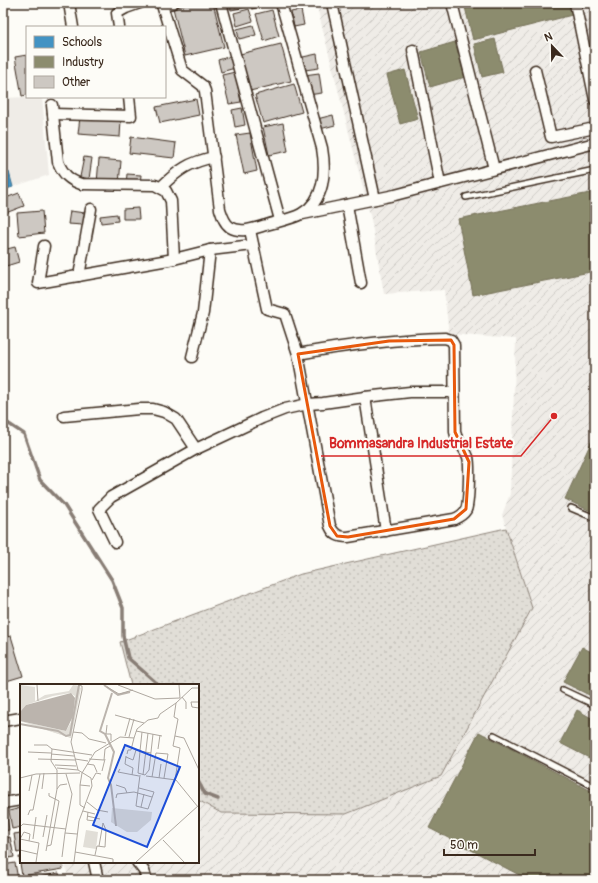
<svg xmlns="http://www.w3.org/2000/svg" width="598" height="883" viewBox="0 0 598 883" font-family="Pangolin,sans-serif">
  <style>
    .built { fill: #efece7 }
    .industrial { fill: url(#industrial-furrows) }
    .green { fill: url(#green-dots); stroke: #8e847a }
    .schools { fill: #4393c3; stroke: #417492 }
    .industry { fill: #8c8c6e; stroke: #746f56 }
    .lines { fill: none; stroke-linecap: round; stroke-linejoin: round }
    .stream { stroke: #887d74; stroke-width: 3.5 }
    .building { fill: #cdc8c2; stroke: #3b2a1e }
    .service-casing { stroke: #3b2a1e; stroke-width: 8 }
    .minor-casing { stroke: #3b2a1e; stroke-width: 13 }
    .service { stroke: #fdfcf7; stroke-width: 5 }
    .minor { stroke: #fdfcf7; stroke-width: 10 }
    .marked { fill: none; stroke: #e8590c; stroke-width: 3; stroke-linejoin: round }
    .inset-river { fill: none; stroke: #bbb4ad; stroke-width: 2 }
    .inset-road { fill: none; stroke: #afa8a0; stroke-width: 1 }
    .view { fill: #1d4ed8; fill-opacity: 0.15; stroke: #1d4ed8; stroke-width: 2 }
    .inset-edge { fill: none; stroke: #3b2a1e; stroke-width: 2 }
    .leader { fill: none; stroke: #d62828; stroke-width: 1.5 }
    .callout-dot { fill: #d62828; stroke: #fdfcf7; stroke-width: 1.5 }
    .callout-label { font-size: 14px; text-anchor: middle; font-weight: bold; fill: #d62828; stroke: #fdfcf7; stroke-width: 4; stroke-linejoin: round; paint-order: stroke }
  </style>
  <defs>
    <pattern id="industrial-furrows" width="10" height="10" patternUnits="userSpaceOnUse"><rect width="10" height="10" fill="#efece7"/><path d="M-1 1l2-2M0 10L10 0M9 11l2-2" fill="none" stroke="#cecbc6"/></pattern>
    <pattern id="green-dots" width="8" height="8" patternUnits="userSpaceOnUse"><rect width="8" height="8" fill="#e1ded7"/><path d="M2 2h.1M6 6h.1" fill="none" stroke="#c2bfb8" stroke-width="1.8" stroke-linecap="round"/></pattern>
  </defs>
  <rect width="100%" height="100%" fill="#fdfcf7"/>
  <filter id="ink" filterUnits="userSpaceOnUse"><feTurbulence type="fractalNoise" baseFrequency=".025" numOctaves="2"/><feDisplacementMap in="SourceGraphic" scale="8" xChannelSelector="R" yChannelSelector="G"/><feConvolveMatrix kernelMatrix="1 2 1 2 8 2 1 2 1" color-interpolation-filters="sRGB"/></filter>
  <g filter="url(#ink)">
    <!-- built -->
    <path class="built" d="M27,97H42L49,175L3,190V98Z"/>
    <!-- industrial -->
    <path class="industrial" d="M316,3H595V880H68L65,862H198V800L221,813L532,608L502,515L510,494L516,339L449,334L444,290L384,294L371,219Z"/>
    <!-- green -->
    <path class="green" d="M506,528L532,608L441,776L346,814L221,813L198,800V685H131L120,642L301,574Z"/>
    <!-- schools -->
    <path class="schools" d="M9,172L13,187L3,190V174Z"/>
    <!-- industry -->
    <g class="industry">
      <path d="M464,3H574L576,14L473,40Z"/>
      <path d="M495,39L503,72L482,77L474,44Z"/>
      <path d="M455,42L465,77L430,87L421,52Z"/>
      <path d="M405,70L418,119L400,124L387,75Z"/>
      <path d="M595,192V271L473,295L458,219Z"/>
      <path d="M593,438L595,439V513L565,499Z"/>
      <path d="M582,647L595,654V698L563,682Z"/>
      <path d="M577,710L595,720V761L560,743Z"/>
      <path d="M479,732L595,793V880H529L429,828Z"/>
    </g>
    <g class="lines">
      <!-- stream -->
      <g class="stream">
        <path d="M3,420L24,434L40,480L64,505L112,580L123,608V636L128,658L159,685"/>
        <path d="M198,781L205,794L218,799"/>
      </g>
    </g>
    <!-- building -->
    <g class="building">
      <path d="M191,3H213L224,47L185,56L173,8Z"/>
      <path d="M230,3H246L247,7L231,10Z"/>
      <path d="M250,3H271V4L252,9Z"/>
      <path d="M249,9L253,21L237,26L234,13Z"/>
      <path d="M272,10L279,36L264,41L256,14Z"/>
      <path d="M301,10L304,25L294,27L291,12Z"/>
      <path d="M253,25L256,35L239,39L237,29Z"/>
      <path d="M281,44L291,81L250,91L240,54Z"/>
      <path d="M317,54L319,68L305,70L303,57Z"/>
      <path d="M27,55V95L22,96L15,57Z"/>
      <path d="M231,56L235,68L221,72L218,60Z"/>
      <path d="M235,72L241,102L229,104L222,75Z"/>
      <path d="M319,73L322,93L308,95L304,75Z"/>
      <path d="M294,84L302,112L263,123L255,95Z"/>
      <path d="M196,99L199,115L160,123L156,107Z"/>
      <path d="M242,108L245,125L235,127L232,110Z"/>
      <path d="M333,115L335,125L320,129L317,119Z"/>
      <path d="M80,117L121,120L120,137L78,134Z"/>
      <path d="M283,123L288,151L269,155L263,127Z"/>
      <path d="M250,133L257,171L244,174L236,135Z"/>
      <path d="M131,137L176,143L174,158L129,153Z"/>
      <path d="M84,157L92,158L89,179L80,177Z"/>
      <path d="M99,159L121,161L119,184L97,183Z"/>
      <path d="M127,174L141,175L140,184H126Z"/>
      <path d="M19,193L24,206L3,214V199Z"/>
      <path d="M138,208L139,219H123V209Z"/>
      <path d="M42,211L44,233L19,236L17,213Z"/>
      <path d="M70,211L85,213L83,225L68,224Z"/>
      <path d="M117,214L118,221L101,223L100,216Z"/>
      <path d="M15,247L19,262L3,267V250Z"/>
      <path d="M11,636L23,676L3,682V638Z"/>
      <path d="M21,808V827L12,829L9,811Z"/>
      <path d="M3,811H6L9,830L3,831Z"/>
      <path d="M21,833V852L17,853L14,834Z"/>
      <path d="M10,837L14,857L3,859V839Z"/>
      <path d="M19,857H21V862H62L63,869L22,876Z"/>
      <path d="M15,863L18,879L3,880V865Z"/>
      <path d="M59,873L60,880H23Z"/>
    </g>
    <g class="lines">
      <!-- service casing -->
      <g class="service-casing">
        <g id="service">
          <path d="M466,197L595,170"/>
          <path d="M571,508L595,518"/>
          <path d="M563,690L595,705"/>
          <path d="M494,735L595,787"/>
        </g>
      </g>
      <!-- minor casing -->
      <g class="minor-casing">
        <g id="minor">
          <path d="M69,3L73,27"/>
          <path d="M162,3V5L173,3"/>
          <path d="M221,3L280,220"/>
          <path d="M332,3L375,199"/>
          <path d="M452,3L494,169"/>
          <path d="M575,3L595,100"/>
          <path d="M162,5L182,70L203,86L205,91L220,209C222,215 224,223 230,227C241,234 255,228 266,225C276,222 292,219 301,214C325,201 326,171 322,148L281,3"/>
          <path d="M119,27L117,13L126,8L140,3"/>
          <path d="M413,50L440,183"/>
          <path d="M535,70L551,137L595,128"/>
          <path d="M52,105L58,162C63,174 69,180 81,184L155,185L166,191L171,201L174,259"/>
          <path d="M53,114L131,116L129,97"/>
          <path d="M161,187C178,170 190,162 214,157"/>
          <path d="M347,205L361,283"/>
          <path d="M303,214L395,195L595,143"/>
          <path d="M250,230L267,309L285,314L298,354L330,526C334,535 339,537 348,537L454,519C459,517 463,515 466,510C469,503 470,464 468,457C465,448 457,442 455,432L454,345L451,340L445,338C395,339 347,345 298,354"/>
          <path d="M44,246L38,283L174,259L210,250L253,245"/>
          <path d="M79,276L91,209"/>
          <path d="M192,357L203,313L210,250"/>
          <path d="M365,397L386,531"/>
          <path d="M64,416L139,409H153L164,412L176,419L196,449"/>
          <path d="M115,542L99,509L111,497L196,449L262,418L285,409L308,404L323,403L365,397L410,392H454"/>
          <path d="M3,721L21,718"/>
          <path d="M3,803L21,800"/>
          <path d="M94,862L98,880"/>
          <path d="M137,862L144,871L147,880"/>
        </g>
      </g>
      <!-- service -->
      <use href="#service" class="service"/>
      <!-- minor -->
      <use href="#minor" class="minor"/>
    </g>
  </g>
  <!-- marked area -->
  <path class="marked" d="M451,340L454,345L455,432L469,462L466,509L454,519L348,537L337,536L330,526L298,354L389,341Z"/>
  <!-- overview -->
  <g transform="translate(20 684)">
    <rect width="179" height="179" fill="#fdfcf7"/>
    <path d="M0,1L15,3V17L25,11L49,7L53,1L60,2L51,54L0,37L46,47L51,38L55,12L50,9L33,12L6,21L0,28ZM92,124L132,128L131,136L117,148H107L91,138ZM66,146L78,148L76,165L63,163Z" fill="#e1ded7"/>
    <path d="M55,1L61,4L53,45L50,43L58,4ZM4,39L45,50L49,44L52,46L51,54Z" fill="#e1ded7"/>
    <path d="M51,9L55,14L53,32L46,47L0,37V28L6,21Z" fill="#bbb4ad"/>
    <path class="inset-river" d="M84,1L98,11L110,8M92,9L80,47L85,50L94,68L88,94L91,101L96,142M0,40L38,47L46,52L50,51L59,1"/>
    <path class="inset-road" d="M17,1L18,17M98,1L135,15L160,14L159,1M87,3L99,10L113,6M162,13L166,18V25M179,18H171L172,23L179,24M95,31L124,39M87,41L86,50H91V57M116,47L142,52M53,48L62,49L69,55L86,59M122,48L120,67L131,69M105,52L110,34M155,52L164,54L179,86M109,53L114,35M14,61H27L32,65M138,65L140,51M120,67L118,89L125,91L129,86L133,50M8,68L31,69M31,70L54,72M107,70L108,66H111L114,54M106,72L105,80L113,84L112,91M106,73L113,76L116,66H120M18,75L55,76M55,75L68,77M69,75L84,76L85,65L90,62M67,80L74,81L77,88M35,81L56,82M37,84L58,86M100,85L98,88L119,92M82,87L85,75M62,89L75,68L100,53L114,54L117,45L128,36L138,34L140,30L156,19L172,4H179M62,89L60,101L70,102M46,90L52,110L45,149L57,150M123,91L128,49M126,92L156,96L178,123M132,93L136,69L148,70L144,94M0,94L16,90L60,89M139,94L141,80M72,96L76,89L81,90M155,96L160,64L153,62L158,35L154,33L156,19M60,101V121L65,124M96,101L105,104L107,109M119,104L134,108L128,125L116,122L120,91M22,105L24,89M37,105V86L31,77L32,65L72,71M9,107L12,91M96,114L97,110L114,108L132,113M67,118L77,126L88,128M121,123L124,110M63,127L75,130M68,128L67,136L75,137M8,131L10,126H13L20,90M67,132L80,135M1,142L3,140L46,145M23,153L27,131M0,155L19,159L16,178M0,155L4,148L10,150L9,157M13,155L16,133M143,156L164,178M27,162L31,161L39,117L29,112V109M79,162L83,139M0,166L17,170M26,167L37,105L40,101L47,100M55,168L93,175V178M75,171L77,162L85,163L86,146L83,139M42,173L45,149M54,178L59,137L72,102L71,94L58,86L51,58L62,6V2L58,1M116,178L179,121"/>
    <path class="view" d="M105,61L160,83L127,163L73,141Z"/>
    <rect width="179" height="179" class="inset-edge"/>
  </g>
  <!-- callouts -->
  <path class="leader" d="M554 416L521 456H321"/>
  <circle class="callout-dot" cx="554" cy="416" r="4"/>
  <g class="callout-label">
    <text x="421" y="448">Bommasandra Industrial Estate</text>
  </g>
  <!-- margin -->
  <rect width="598" height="883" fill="none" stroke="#fdfcf7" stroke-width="16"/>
  <rect x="8" y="8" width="582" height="867" fill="none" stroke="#3b2a1e" stroke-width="1.5" filter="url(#ink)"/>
  <!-- legend -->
  <rect x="26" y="26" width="140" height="72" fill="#fdfcf7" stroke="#afa8a0"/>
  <rect x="34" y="36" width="20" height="12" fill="#4393c3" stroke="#afa8a0"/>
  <text x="62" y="46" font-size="12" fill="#3b2a1e">Schools</text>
  <rect x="34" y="56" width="20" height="12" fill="#8c8c6e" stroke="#afa8a0"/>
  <text x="62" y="66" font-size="12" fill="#3b2a1e">Industry</text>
  <rect x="34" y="76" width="20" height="12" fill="#cdc8c2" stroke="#afa8a0"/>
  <text x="62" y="86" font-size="12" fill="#3b2a1e">Other</text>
  <!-- north arrow -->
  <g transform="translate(552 46) rotate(338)" stroke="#fdfcf7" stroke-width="3" paint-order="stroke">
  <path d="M0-3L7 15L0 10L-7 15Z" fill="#3b2a1e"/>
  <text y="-6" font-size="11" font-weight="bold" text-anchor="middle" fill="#3b2a1e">N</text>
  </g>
  <!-- scale -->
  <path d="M444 849v6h91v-6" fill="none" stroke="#3b2a1e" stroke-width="2"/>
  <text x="450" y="849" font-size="12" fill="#3b2a1e" stroke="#fdfcf7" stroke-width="3" paint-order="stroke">50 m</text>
</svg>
